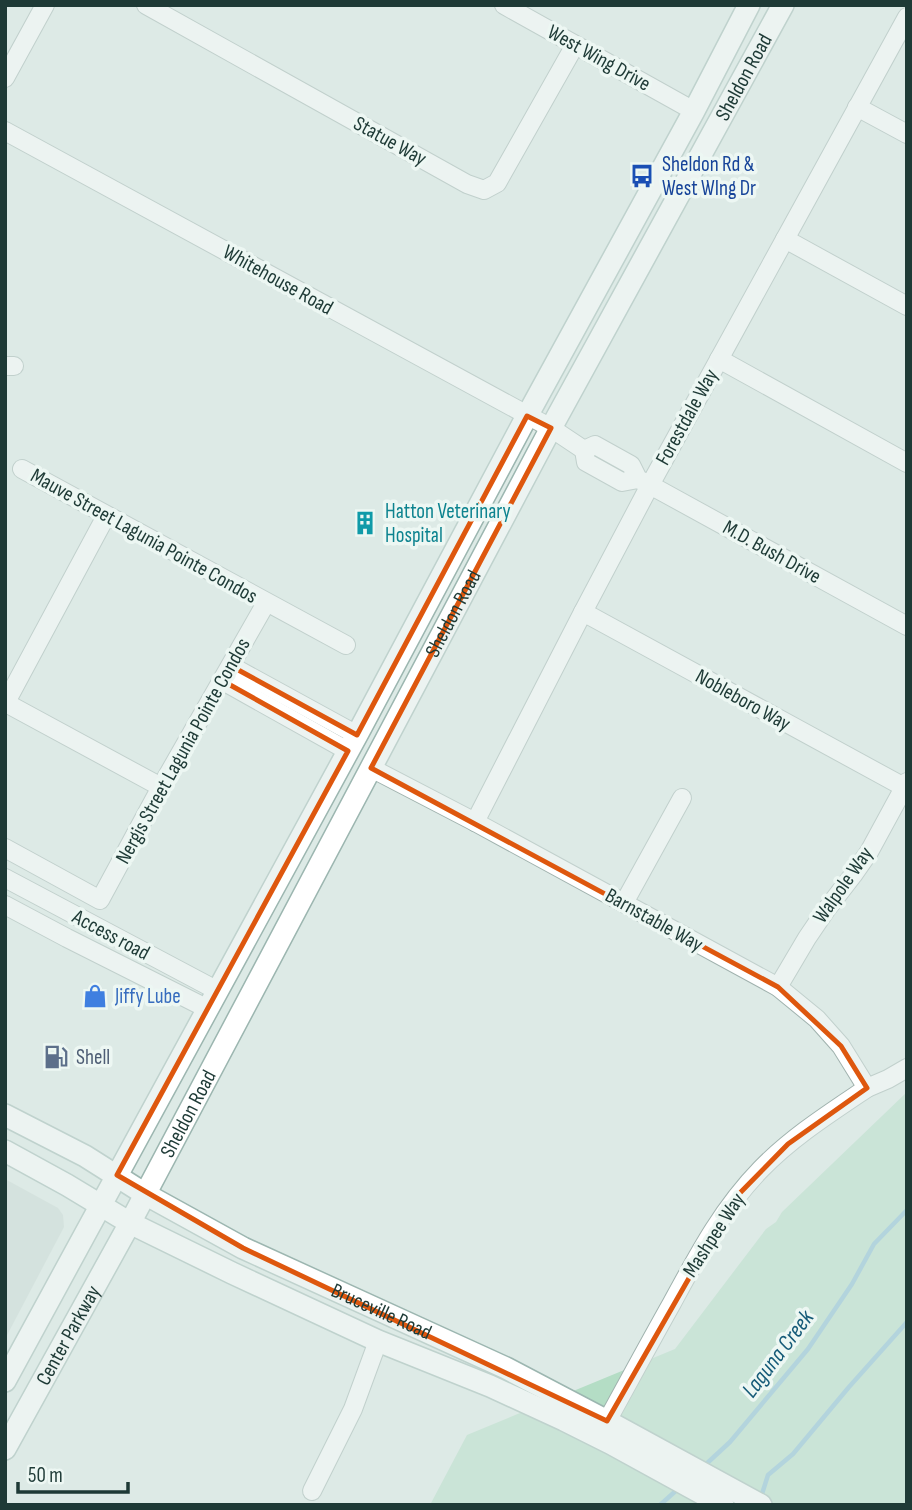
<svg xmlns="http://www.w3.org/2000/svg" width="912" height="1510" viewBox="0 0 912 1510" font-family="'Sofia Sans Condensed',sans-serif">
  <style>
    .built { fill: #cbdad5 }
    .green { fill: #b4ddc5 }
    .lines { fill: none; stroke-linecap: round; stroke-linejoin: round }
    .stream { stroke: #81bbd3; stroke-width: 4.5 }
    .street-casing { stroke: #a0b2ae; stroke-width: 20 }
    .secondary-casing { stroke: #9cb6b0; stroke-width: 24 }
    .street { stroke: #fff; stroke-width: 18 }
    .secondary { stroke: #fff; stroke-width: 21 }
    .marked { fill: none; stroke: #de570e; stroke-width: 5; stroke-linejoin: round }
    .labels { text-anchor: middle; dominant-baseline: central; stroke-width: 7; stroke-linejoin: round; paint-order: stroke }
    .street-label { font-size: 21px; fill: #1e3a36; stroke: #edf7f3 }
    .transit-label { font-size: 21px; fill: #164399; stroke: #edf7f3; text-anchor: start }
    .culture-label { font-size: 21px; fill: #0d838f; stroke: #edf7f3; text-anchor: start }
    .shop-label { font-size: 21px; fill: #366cbe; stroke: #edf7f3; text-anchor: start }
    .service-label { font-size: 21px; fill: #4e5e75; stroke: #edf7f3; text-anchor: start }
    .water-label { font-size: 23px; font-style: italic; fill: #165b78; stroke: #edf7f3 }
  </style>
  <rect width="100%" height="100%" fill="#ddeae6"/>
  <!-- built -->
  <path class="built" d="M5,1179L58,1208L63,1215L64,1227L5,1339Z"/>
  <!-- green -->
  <path class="green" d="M907,1092V1505H430L467,1435L675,1349L766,1229L776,1222L782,1212Z"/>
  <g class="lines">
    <!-- stream -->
    <g class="stream">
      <path d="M704,1466L730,1442L808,1349L852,1284L874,1244L907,1210"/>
      <path d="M761,1497L768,1475L793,1454L849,1387L907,1322"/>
      <path d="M660,1505L679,1488"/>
    </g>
    <!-- street casing -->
    <g class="street-casing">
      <g id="street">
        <path d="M146,5L467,184L484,190L497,183L575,45"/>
        <path d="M504,5L694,111"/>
        <path d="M5,78L45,5"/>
        <path d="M857,107L907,134"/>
        <path d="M5,131L551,428L584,450"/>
        <path d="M785,239L907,306"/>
        <path d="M719,359L907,463"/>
        <path d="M5,366H14"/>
        <path d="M22,469L346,645"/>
        <path d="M638,479L631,465L595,445L584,450L586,462L622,482L638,479L650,485L907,626"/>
        <path d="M583,612L904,787"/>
        <path d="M231,666L357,735"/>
        <path d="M223,681L348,751"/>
        <path d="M6,703L161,787"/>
        <path d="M5,704L106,516"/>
        <path d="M371,768L475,822L778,987L817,1019L841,1046L867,1088L888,1079L907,1068"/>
        <path d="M475,822L583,612L650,485L907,17"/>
        <path d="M5,848L100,900L161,787L266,603"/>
        <path d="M5,878L218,991"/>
        <path d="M624,903L682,798"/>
        <path d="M5,905L67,938L208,1009"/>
        <path d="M778,987L807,938L826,910L853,875L869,852L907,782"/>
        <path d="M607,1421C629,1381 650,1342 672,1303C698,1255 722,1209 761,1169C792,1137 830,1113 867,1088"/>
        <path d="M312,1491L353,1409L378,1341"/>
      </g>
    </g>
    <!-- secondary casing -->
    <g class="secondary-casing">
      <g id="secondary">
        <path id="s1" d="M5,1115L85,1156L145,1194L243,1248L506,1368L607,1421L761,1505"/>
        <path d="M5,1151L67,1185L130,1223L232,1273L378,1341L490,1386L564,1420L610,1443L723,1505"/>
        <path d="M5,1381L357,735L527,416L694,111L749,5"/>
        <path id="s2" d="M5,1449L130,1223L551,428L783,5"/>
      </g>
    </g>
    <!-- street -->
    <use href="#street" class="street"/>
    <!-- secondary -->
    <use href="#secondary" class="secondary"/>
  </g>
  <!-- marked area -->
  <path d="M0 0H912V1510H0ZM527,416L551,428L371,768L778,987L841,1046L867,1088L788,1144L735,1198L607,1421L243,1248L117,1175L348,751L223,681L231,666L357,735Z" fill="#ddeae6" fill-opacity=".55" fill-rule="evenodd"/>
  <path class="marked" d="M527,416L551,428L371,768L778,987L841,1046L867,1088L788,1144L735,1198L607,1421L243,1248L117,1175L348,751L223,681L231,666L357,735Z"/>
  <!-- icons -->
  <defs>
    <g id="bus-bare" transform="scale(1.89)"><path d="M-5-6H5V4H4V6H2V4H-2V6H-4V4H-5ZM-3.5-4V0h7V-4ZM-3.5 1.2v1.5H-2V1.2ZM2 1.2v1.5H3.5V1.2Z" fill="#1a4fb4" stroke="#edf7f3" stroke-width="2.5" paint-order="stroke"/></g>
    <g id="building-bare" transform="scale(1.89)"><path d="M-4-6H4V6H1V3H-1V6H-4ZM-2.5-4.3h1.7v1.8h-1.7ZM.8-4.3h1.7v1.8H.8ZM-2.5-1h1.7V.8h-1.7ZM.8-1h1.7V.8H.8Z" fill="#0f9aa8" stroke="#edf7f3" stroke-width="2.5" paint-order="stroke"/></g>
    <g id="shop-bare" transform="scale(1.89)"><path d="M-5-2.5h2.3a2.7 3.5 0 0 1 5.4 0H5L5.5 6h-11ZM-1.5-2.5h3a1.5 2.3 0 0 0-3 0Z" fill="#3f7fe0" stroke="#edf7f3" stroke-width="2.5" paint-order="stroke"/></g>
    <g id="fuel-bare" transform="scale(1.89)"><path d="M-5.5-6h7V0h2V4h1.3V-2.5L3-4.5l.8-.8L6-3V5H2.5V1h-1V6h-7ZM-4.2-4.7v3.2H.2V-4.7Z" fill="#5c6f8a" stroke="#edf7f3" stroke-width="2.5" paint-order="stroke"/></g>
  </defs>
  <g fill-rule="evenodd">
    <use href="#bus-bare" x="642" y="176"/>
    <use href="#building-bare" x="365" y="523"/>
    <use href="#shop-bare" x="95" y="996"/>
    <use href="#fuel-bare" x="56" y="1057"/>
  </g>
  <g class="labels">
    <!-- street labels -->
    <g class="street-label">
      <text transform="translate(599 58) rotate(29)">West Wing Drive</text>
      <text stroke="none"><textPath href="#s2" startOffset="1558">Sheldon Road</textPath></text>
      <text transform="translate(390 141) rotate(29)">Statue Way</text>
      <text transform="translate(278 280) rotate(29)">Whitehouse Road</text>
      <text transform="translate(687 417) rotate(-61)">Forestdale Way</text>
      <text transform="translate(144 536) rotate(29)">Mauve Street Lagunia Pointe Condos</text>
      <text transform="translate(772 552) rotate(29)">M.D. Bush Drive</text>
      <text stroke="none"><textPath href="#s2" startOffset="948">Sheldon Road</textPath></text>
      <text transform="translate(743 700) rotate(29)">Nobleboro Way</text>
      <text transform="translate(183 751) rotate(-61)">Nergis Street Lagunia Pointe Condos</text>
      <text transform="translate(843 885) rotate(-55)">Walpole Way</text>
      <text transform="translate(654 920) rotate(29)">Barnstable Way</text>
      <text transform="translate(111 935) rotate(28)">Access road</text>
      <text stroke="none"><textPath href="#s2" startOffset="382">Sheldon Road</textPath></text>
      <text transform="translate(714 1235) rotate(-57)">Mashpee Way</text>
      <text stroke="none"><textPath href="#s1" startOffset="425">Bruceville Road</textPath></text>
      <text stroke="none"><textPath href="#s2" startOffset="130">Center Parkway</textPath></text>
    </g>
    <!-- transit labels -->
    <g class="transit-label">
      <text x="662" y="164">Sheldon Rd &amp;<tspan x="662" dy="24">West WIng Dr</tspan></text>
    </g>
    <!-- culture labels -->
    <g class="culture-label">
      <text x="385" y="511">Hatton Veterinary<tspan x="385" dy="24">Hospital</tspan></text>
    </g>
    <!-- shop labels -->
    <g class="shop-label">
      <text x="115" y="996">Jiffy Lube</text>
    </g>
    <!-- service labels -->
    <g class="service-label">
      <text x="76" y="1057">Shell</text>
    </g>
    <!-- water labels -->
    <g class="water-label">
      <text transform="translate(778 1354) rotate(-53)">Laguna Creek</text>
    </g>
  </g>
  <!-- border -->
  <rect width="912" height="1510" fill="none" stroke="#1e3a36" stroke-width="14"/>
  <!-- scale -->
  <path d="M18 1482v10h110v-10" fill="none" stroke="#1e3a36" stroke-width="3.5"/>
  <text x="28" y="1482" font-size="21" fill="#1e3a36" stroke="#edf7f3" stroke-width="5" paint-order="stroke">50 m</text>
</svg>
